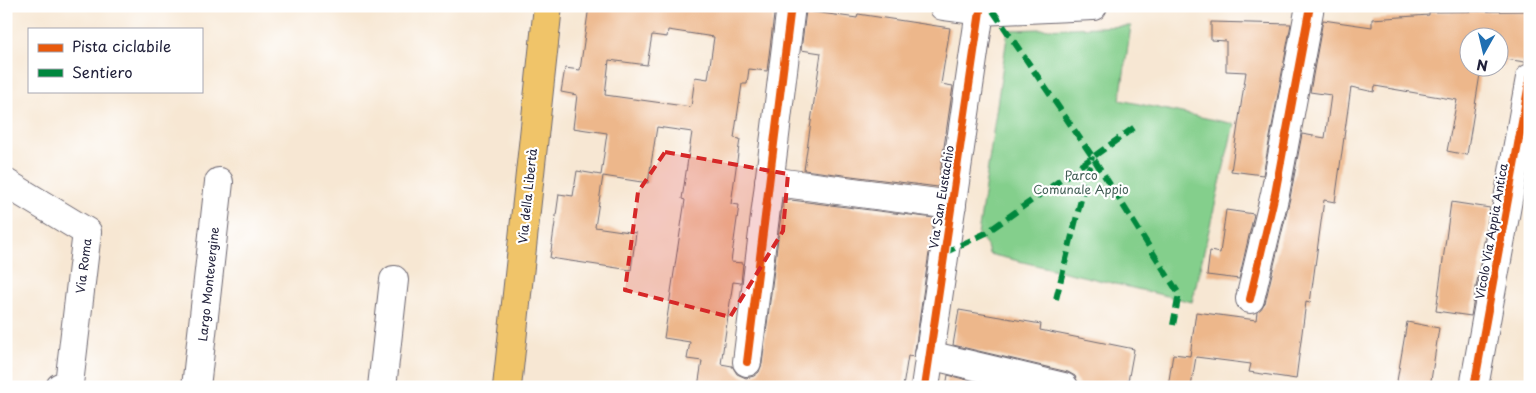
<svg xmlns="http://www.w3.org/2000/svg" width="1536" height="393" viewBox="0 0 1536 393" font-family="'Playpen Sans',sans-serif">
  <style>
    .green { fill: #84cf8c; stroke: #537864 }
    .building { fill: #edb78b; fill-rule: evenodd }
    .lines { fill: none; stroke-linecap: round; stroke-linejoin: round }
    .minor-casing { stroke: #6d6770; stroke-width: 30 }
    .major-casing { stroke: #6d6770; stroke-width: 30 }
    .minor { stroke: #fff; stroke-width: 28 }
    .major { stroke: #f0c469; stroke-width: 28 }
    .quiet { stroke: #00873e; stroke-width: 6; stroke-dasharray: 12 6; stroke-linecap: butt }
    .cycleway-casing { stroke: #fff; stroke-width: 11 }
    .cycleway { stroke: #e8590c; stroke-width: 8 }
    .marked { fill: #d62828; fill-opacity: 0.2; stroke: #d62828; stroke-width: 4; stroke-dasharray: 10 6; stroke-linejoin: round }
    .labels { text-anchor: middle; dominant-baseline: central; stroke-width: 4.5; stroke-linejoin: round; paint-order: stroke }
    .park-label { font-size: 12px; fill: #445f57; stroke: #fff }
    .street-label { font-size: 12px; fill: #22223b; stroke: #fff }
  </style>
  <rect width="100%" height="100%" fill="#fff"/>
  <filter id="ink" filterUnits="userSpaceOnUse"><feTurbulence type="fractalNoise" baseFrequency=".02" numOctaves="2"/><feDisplacementMap in="SourceGraphic" scale="10" xChannelSelector="R" yChannelSelector="G"/><feConvolveMatrix kernelMatrix="1 2 1 2 8 2 1 2 1" color-interpolation-filters="sRGB"/></filter>
  <filter id="wash" filterUnits="userSpaceOnUse"><feTurbulence type="fractalNoise" baseFrequency=".0096" numOctaves="4" result="noise"/><feDisplacementMap in="SourceGraphic" scale="20" xChannelSelector="R" yChannelSelector="G"/><feGaussianBlur stdDeviation="1.12" result="paint"/><feColorMatrix in="noise" values="0 0 0 0 0 0 0 0 0 0 0 0 0 0 0 0 0 1.4 0 .05"/><feComposite in="paint" operator="in"/></filter>
  <g filter="url(#wash)">
    <rect width="100%" height="100%" fill="#f7e7d3"/>
    <!-- green -->
    <path class="green" d="M1131,26L1120,100L1234,124L1192,302L989,254L987,246L978,235L1008,30Z"/>
    <g id="blocks">
      <!-- building -->
      <g class="building">
        <path d="M589,6L775,7L767,71L749,69L747,84H742L734,138L740,139L731,204L739,205L731,262L743,263L741,283L733,282L721,364L732,366L737,374L746,378L754,376L759,372L762,364L783,199L934,218L914,357L908,356L903,387H698L702,361L687,359L690,342L664,338L685,200L682,199L692,132L657,127L648,183L603,176L595,227L636,233L631,270L550,258L559,194L573,196L577,171L601,175L607,133L573,128L577,95L561,92L565,68L580,70ZM668,30L714,37L708,79L695,77L691,107L605,95L609,60L647,65L652,35L667,37Z"/>
        <path d="M806,11L857,18L858,14L950,28L941,84L953,86L938,187L804,170L821,53L801,50Z"/>
        <path d="M1529,11L1530,35L1525,62L1505,59L1504,66L1498,65V38H1468V68H1481L1467,155L1447,151L1457,100L1375,86L1374,92L1351,87L1335,202L1324,200L1310,303L1306,302L1296,379L1249,372L1251,364L1196,357L1191,387H1168L1173,354L1190,356L1196,312L1256,320L1257,312L1265,303L1290,198L1302,134L1325,138L1331,95L1310,92L1323,20L1372,27V19L1429,15V12Z"/>
        <path d="M1211,22L1291,24L1263,175L1231,171L1246,72L1226,71V41L1211,40Z"/>
        <path d="M1451,202L1490,208L1471,316L1436,311Z"/>
        <path d="M1226,210L1254,214L1239,279L1207,275L1210,251L1220,253Z"/>
        <path d="M959,310L1041,324L1040,330L1134,349L1127,387L1079,385L1075,376L1068,372L953,345Z"/>
        <path d="M1407,322L1439,328L1430,387H1396Z"/>
        <path d="M948,375L995,387H946Z"/>
      </g>
    </g>
  </g>
  <g filter="url(#ink)">
    <use href="#blocks" fill-opacity="0" stroke="#6d6770" stroke-width="1"/>
    <g class="lines">
      <!-- minor casing -->
      <g class="minor-casing">
        <g id="minor">
          <path d="M943,6L980,11L1093,6"/>
          <path d="M769,181L952,205"/>
          <path d="M6,183L87,232L69,384L60,387"/>
          <path d="M1250,299L1275,194L1310,6"/>
          <path d="M929,355L1064,387"/>
          <path d="M747,362L791,6"/>
          <path d="M196,387L219,182"/>
          <path d="M382,387L394,280"/>
          <path d="M925,387L980,11"/>
          <path d="M1474,387L1530,78"/>
        </g>
      </g>
      <!-- major casing -->
      <g class="major-casing">
        <path id="major" d="M507,387L548,6"/>
      </g>
      <!-- minor -->
      <use href="#minor" class="minor"/>
      <!-- major -->
      <use href="#major" class="major"/>
      <!-- quiet -->
      <g class="quiet">
        <path d="M993,11L1092,156L1179,294L1173,325"/>
        <path d="M944,253L986,233L1135,127"/>
        <path d="M1056,299L1092,156"/>
      </g>
      <!-- cycleway casing -->
      <g class="cycleway-casing">
        <g id="cycleway">
          <path d="M1250,299L1275,194L1310,6"/>
          <path d="M747,362L791,6"/>
          <path d="M925,387L980,11"/>
          <path d="M1474,387L1530,78"/>
        </g>
      </g>
      <!-- cycleway -->
      <use href="#cycleway" class="cycleway"/>
    </g>
  </g>
  <!-- marked area -->
  <path class="marked" d="M665,152L788,174L783,231L730,317L625,290L638,192Z"/>
  <g class="labels">
    <!-- park labels -->
    <g class="park-label">
      <text x="1081" y="175">Parco<tspan x="1081" dy="14">Comunale Appio</tspan></text>
    </g>
    <!-- street labels -->
    <g class="street-label">
      <text transform="translate(527 196) rotate(-84)">Via della Libertà</text>
      <text transform="translate(941 197) rotate(-81)">Via San Eustachio</text>
      <text transform="translate(1491 231) rotate(-80)">Vicolo Via Appia Antica</text>
      <text transform="translate(83 266) rotate(-83)">Via Roma</text>
      <text transform="translate(208 284) rotate(-84)">Largo Montevergine</text>
    </g>
  </g>
  <!-- margin -->
  <rect width="1536" height="393" fill="none" stroke="#fff" stroke-width="25"/>
  <!-- legend -->
  <rect x="28" y="28" width="175" height="65" fill="#ffffff" stroke="#a7a7b1"/>
  <rect x="38" y="44" width="25" height="8" fill="#e8590c" stroke="#a7a7b1"/>
  <text x="72" y="52" font-size="15" fill="#22223b">Pista ciclabile</text>
  <rect x="38" y="69" width="25" height="8" fill="#00873e" stroke="#a7a7b1"/>
  <text x="72" y="78" font-size="15" fill="#22223b">Sentiero</text>
  <!-- north arrow -->
  <g transform="translate(1484 52) rotate(188)"><circle r="24" fill="#ffffff" stroke="#a7a7b1"/>
  <path d="M0-4L9 19L0 12L-9 19Z" fill="#1f6fb2"/>
  <text y="-8" font-size="14" font-weight="bold" text-anchor="middle" fill="#22223b">N</text>
  </g>
</svg>
